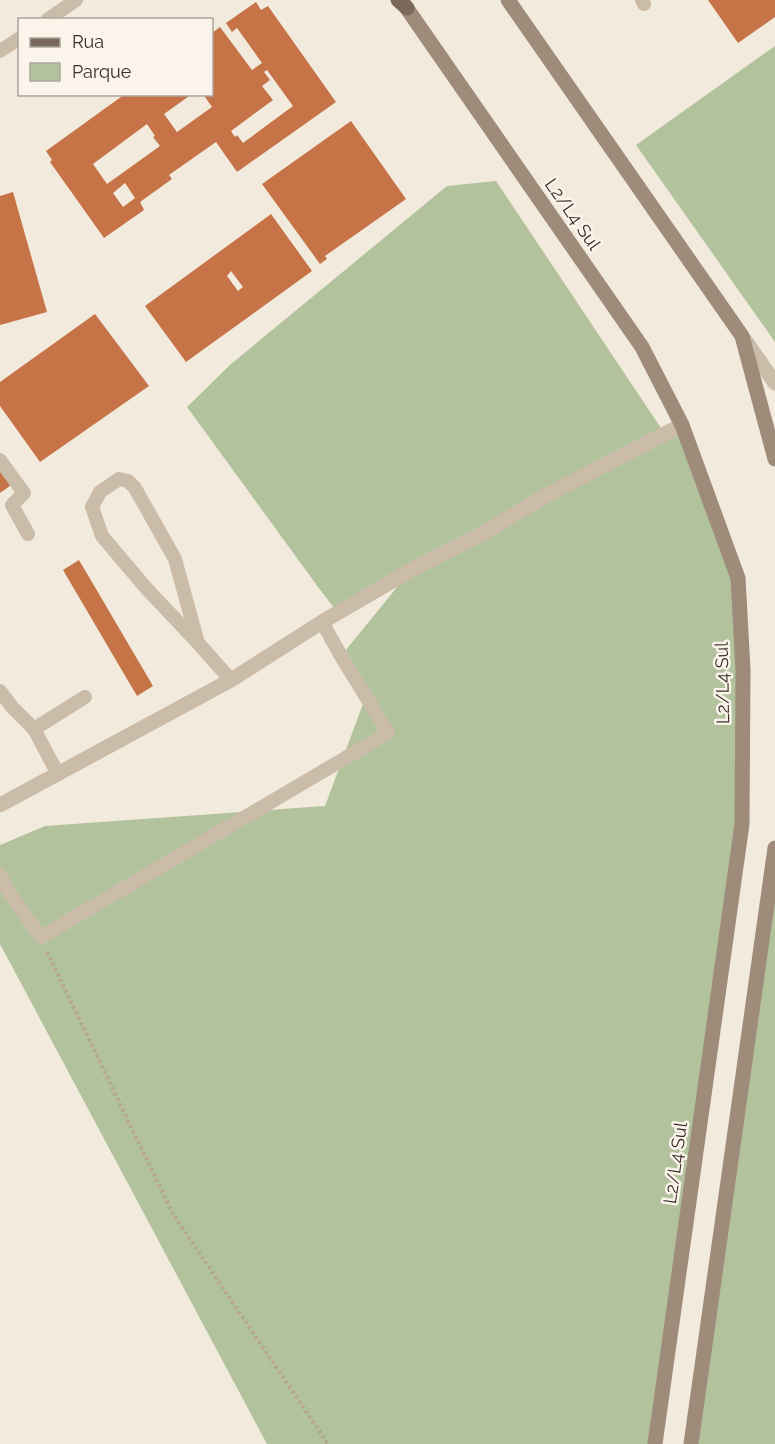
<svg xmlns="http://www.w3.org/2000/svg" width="775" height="1444" viewBox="0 0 775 1444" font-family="Raleway,sans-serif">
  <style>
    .green { fill: #b2c29d }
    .building { fill: #c67348; fill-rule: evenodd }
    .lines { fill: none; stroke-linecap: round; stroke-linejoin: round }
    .path { stroke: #b7a693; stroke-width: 4; stroke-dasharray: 3 3; stroke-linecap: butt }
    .service { stroke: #cbbca9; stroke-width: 14 }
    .tertiary { stroke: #cbbca9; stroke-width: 15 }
    .secondary { stroke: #9f8b7a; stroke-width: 15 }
    .primary { stroke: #7a685a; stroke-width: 15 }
    .labels { text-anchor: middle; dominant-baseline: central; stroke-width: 5; stroke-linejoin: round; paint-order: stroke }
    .street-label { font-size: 18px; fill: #382f29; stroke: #faf4ea }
  </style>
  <rect width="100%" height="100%" fill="#f2ebdd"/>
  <!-- green -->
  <g class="green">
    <path d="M775,46V342L636,145Z"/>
    <path d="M496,181L665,434L682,425L738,578L742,824L653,1444H267L0,944V845L45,826L325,806L366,696L341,656L411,570L338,613L318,587L187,407L231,364L447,186Z"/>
    <path d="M775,847V1444H689Z"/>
  </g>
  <!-- building -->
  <g class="building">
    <path d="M708,0H775V17L738,43Z"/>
    <path d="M256,2L261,10L268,6L336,102L237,172L216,142L169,175L172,179L140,202L144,210L104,238L50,162L52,160L46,151L125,94H192L164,114L177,132L212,107L203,94H212V33L220,27L252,70L262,63L237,28L232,32L226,23ZM267,70L293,106L243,143L237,135L235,137L231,131L273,100L262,86L270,80L264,72ZM147,124L155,136L153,137L160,146L107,184L93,164ZM125,183L135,198L123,207L113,193Z"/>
    <path d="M351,121L406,199L325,256L327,259L320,264L262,184Z"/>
    <path d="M13,192L47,312L0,325V196Z"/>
    <path d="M271,214L312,271L186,362L145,306ZM231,271L243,287L238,291L227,276Z"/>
    <path d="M95,314L149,386L40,462L0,406V382Z"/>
    <path d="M0,463L14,483L0,493Z"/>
    <path d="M79,560L153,686L137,696L63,570Z"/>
  </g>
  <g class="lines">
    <!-- path -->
    <path class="path" d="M47,952L173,1214L328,1444"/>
    <!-- service -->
    <g class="service">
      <path d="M642,0L644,4"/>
      <path d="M47,20L76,0"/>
      <path d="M0,51L20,38"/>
      <path d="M0,460L24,493L12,505L28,534"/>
      <path d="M198,643L175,559L135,488L128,481L119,479L100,492L92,507L102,536L146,588L198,643L231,680"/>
      <path d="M0,691L12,707L34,729L58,774"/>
      <path d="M34,729L85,697"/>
      <path d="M0,875L10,894L41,937L388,733L341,656L322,622"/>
    </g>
    <!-- tertiary -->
    <g class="tertiary">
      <path d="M744,339L775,383"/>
      <path d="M0,805L231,680L322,622L413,569L482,534L543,497L682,425"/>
    </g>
    <!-- secondary -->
    <g class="secondary">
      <path d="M401,0L642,347L682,425L738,578L743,670L742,824L655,1444"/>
      <path d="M508,0L742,336L775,459"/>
      <path d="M691,1444L775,848"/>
    </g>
    <!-- primary -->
    <path class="primary" d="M398,0L407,8"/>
  </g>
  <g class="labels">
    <!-- street labels -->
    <g class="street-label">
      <text transform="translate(573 214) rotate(55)">L2/L4 Sul</text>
      <text transform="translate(722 683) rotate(-91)">L2/L4 Sul</text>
      <text transform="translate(675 1163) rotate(-82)">L2/L4 Sul</text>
    </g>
  </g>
  <!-- legend -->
  <rect x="18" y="18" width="195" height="78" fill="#faf4ea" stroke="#aca59d" stroke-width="1.5"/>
  <rect x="30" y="38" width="30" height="9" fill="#7a685a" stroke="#aca59d" stroke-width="1.5"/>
  <text x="72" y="48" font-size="18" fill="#382f29">Rua</text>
  <rect x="30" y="63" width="30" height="18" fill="#b2c29d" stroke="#aca59d" stroke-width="1.5"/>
  <text x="72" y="78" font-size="18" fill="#382f29">Parque</text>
</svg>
